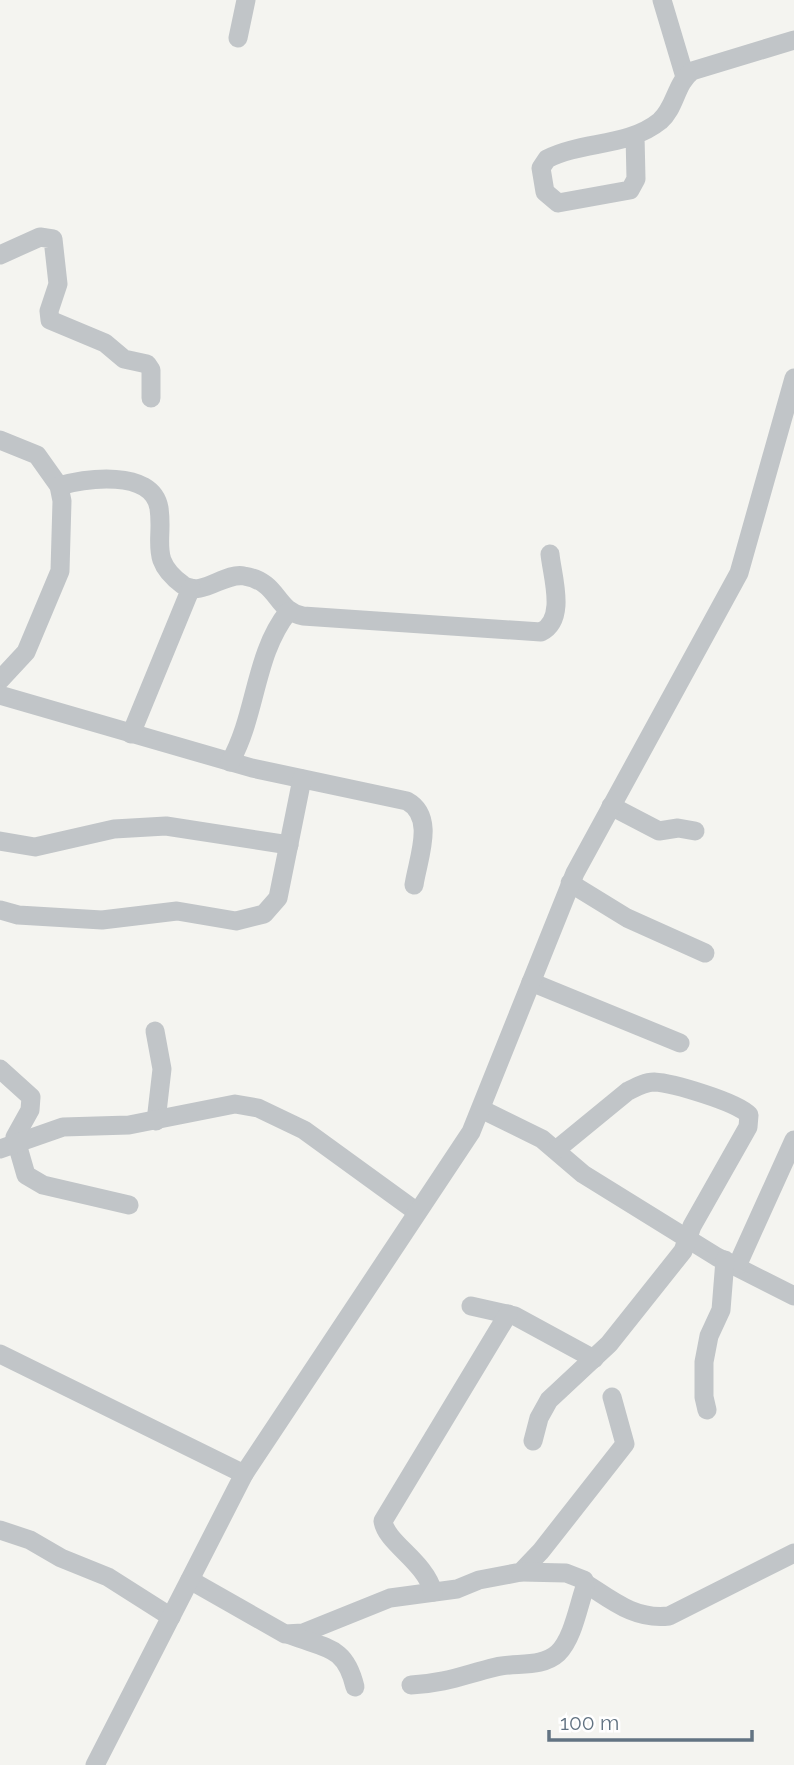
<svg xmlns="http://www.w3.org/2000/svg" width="794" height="1765" viewBox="0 0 794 1765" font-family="Raleway,sans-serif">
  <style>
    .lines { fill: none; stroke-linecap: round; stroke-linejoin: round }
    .minor { stroke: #c1c5c8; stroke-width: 19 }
  </style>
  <rect width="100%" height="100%" fill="#f4f4f0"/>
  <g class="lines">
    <!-- minor -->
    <g class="minor">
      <path d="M662,0L685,77"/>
      <path d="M238,38L246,0"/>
      <path d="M635,135L636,179L630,190L558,203L545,192L541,168L547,159C582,141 628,147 660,121C676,107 675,84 692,71L794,40"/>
      <path d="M0,255L40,237L53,239L58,284L49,311L50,320L105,343L124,359L147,364L151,370V398"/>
      <path d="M0,440L37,455L59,486L62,501L60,571L26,652L0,680"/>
      <path d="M59,486C84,479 152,468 159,508C164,542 148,559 183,585C202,598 224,572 244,576C280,582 274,610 303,616L541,632C567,619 552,576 550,554"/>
      <path d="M0,695L252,768L407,801C436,817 418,858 414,885"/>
      <path d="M131,734L191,588"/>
      <path d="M230,762C257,714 254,655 288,612"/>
      <path d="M611,806L659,831L678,828L695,831"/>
      <path d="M0,841L35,847L114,829L166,826L289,845"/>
      <path d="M570,883L627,918L705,953"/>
      <path d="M0,910L18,915L102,920L177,911L236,921L264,914L278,898L302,779"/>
      <path d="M531,982L680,1043"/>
      <path d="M155,1031L162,1069L156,1121"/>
      <path d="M0,1069L31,1097L30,1110L15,1137L26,1175L43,1185L129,1205"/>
      <path d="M481,1109L542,1139L583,1174L717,1257L794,1296"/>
      <path d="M0,1149L63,1127L129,1125L235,1104L258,1108L304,1130L417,1212"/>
      <path d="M737,1266L794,1140"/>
      <path d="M471,1306L515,1316L594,1359"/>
      <path d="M0,1354L244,1474"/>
      <path d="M707,1410L704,1397V1362L709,1336L721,1310L725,1260"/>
      <path d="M533,1441L539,1418L549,1400L609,1344L683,1251L692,1226L748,1127L749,1115C737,1102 673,1083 654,1082C645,1082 636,1087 628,1091L556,1150"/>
      <path d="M0,1530L30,1540L61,1558L108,1577L171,1617"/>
      <path d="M190,1580L285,1634L303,1633L390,1598L457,1589L479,1580L521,1572L541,1551L625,1444L612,1397"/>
      <path d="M585,1583C613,1601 635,1620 669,1616L794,1553"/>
      <path d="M433,1592C425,1561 386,1543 383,1521L508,1314"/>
      <path d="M290,1635C326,1649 345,1645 355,1687"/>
      <path d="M411,1685C447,1683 463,1675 496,1667C516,1662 542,1668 558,1653C573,1638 578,1607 585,1587L584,1580L566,1573L521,1572"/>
      <path d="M95,1765L244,1474L471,1132L575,873L739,573L794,378"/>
    </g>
  </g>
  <!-- scale -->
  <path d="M549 1730v10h203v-10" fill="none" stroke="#627382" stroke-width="3.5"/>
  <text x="560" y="1730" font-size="21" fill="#627382" stroke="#ffffff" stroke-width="5" paint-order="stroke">100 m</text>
</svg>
